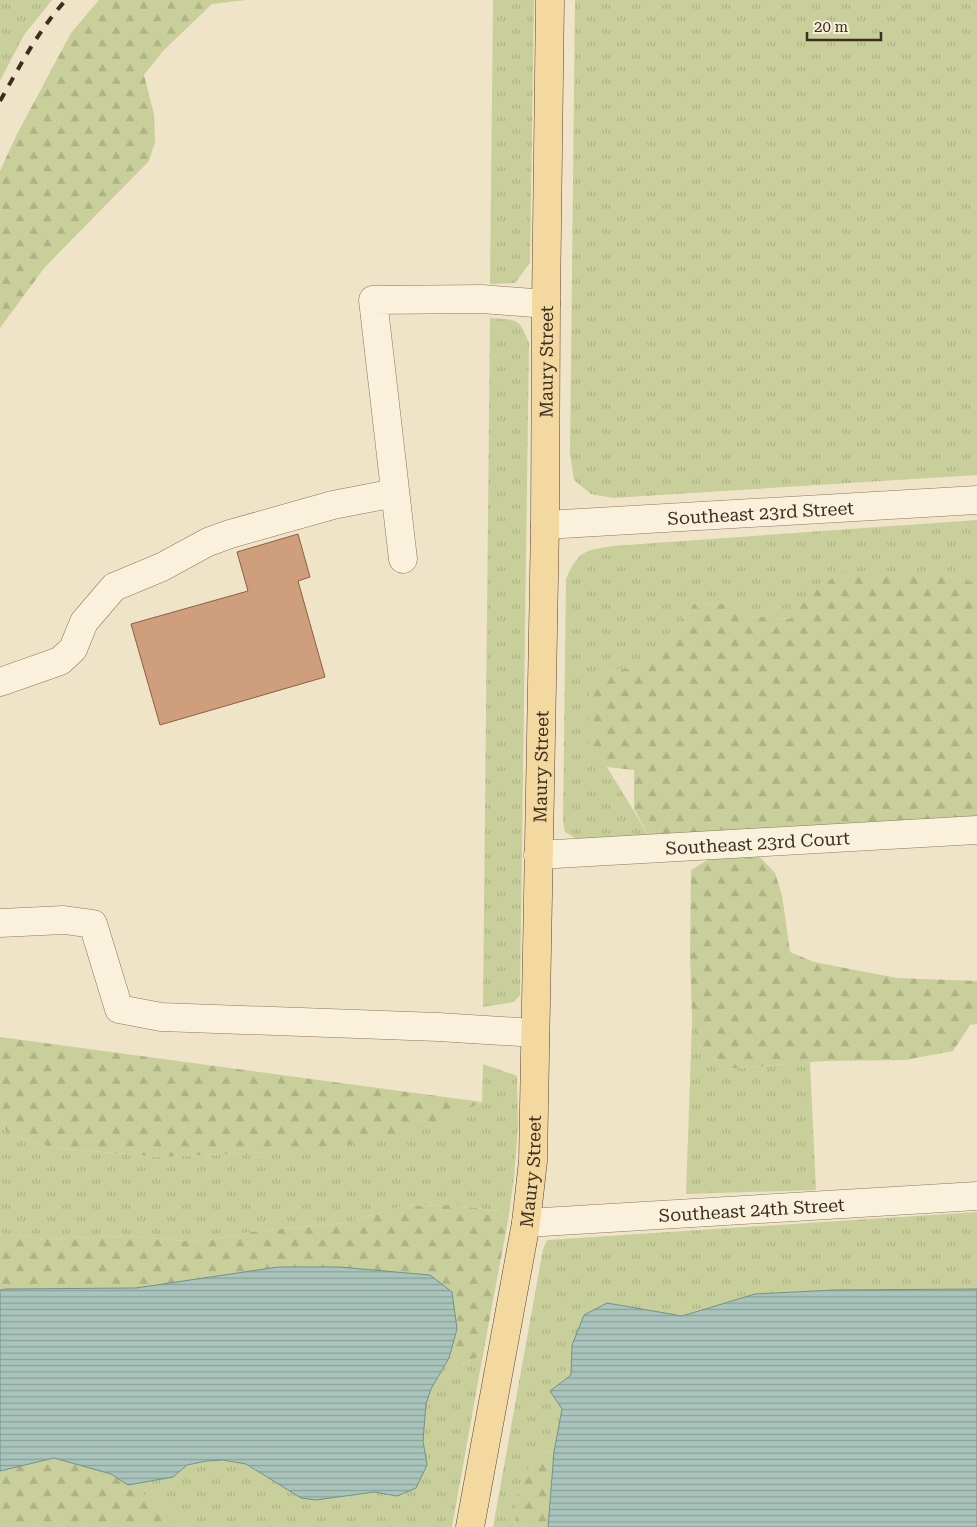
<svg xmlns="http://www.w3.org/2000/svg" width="977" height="1527" viewBox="0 0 977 1527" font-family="'Roboto Serif',serif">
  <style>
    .grass { fill: url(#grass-tufts) }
    .forest { fill: url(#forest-firs) }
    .water { fill: url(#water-rules); stroke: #6f938a }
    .building { fill: #cf9f7d; stroke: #8d5f41 }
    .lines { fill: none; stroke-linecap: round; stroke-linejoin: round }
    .minor-casing { stroke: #8d765c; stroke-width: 29 }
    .major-casing { stroke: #5b4430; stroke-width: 29 }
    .minor { stroke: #faf1dc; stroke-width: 28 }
    .major { stroke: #f3d9a0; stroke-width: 28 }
    .rail { stroke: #3d2e20; stroke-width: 4; stroke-dasharray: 9 9; stroke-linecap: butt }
    .labels { text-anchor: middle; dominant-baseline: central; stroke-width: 4; stroke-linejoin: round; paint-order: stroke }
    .street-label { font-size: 18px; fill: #3d2e20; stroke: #f7eed8 }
  </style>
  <defs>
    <pattern id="grass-tufts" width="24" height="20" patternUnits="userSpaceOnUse" patternTransform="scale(1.25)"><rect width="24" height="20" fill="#c9cf9b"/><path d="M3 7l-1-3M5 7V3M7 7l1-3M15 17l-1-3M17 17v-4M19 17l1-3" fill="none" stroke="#aeb285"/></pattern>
    <pattern id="forest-firs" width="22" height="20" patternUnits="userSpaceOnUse" patternTransform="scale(1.25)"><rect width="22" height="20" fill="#c9cf9b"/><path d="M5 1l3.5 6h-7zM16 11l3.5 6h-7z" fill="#aeb285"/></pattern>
    <pattern id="water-rules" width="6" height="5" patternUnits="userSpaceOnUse" patternTransform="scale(1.25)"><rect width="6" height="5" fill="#a9c4bc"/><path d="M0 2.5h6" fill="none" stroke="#8ba098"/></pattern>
  </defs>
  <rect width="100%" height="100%" fill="#f0e4c8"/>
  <!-- grass -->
  <g class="grass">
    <path d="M0,0H52L24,35L0,81Z"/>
    <path d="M493,0H534L530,263L515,283L490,284Z"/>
    <path d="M575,0H977V475L613,498L591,494L574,480L570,454Z"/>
    <path d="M490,318C516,320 519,317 529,343L520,995L514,1002L483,1007Z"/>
    <path d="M977,520V583L944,576L810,595L790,619L748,616L728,604L695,603L653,657L630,668L609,671L588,746L605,764L651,839L580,841L565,832L563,822L566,579C578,551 585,550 613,546Z"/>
    <path d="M692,1021L699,1045L725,1069L810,1062L816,1190L686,1194Z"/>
    <path d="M483,1064L517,1076L518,1127L514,1178L508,1221L500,1211L453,1205L403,1206L345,1223L250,1232L199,1242L125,1236L45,1239L0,1233V1118L7,1133L54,1148L162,1157L264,1152L446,1120L482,1102Z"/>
    <path d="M977,1212V1289L833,1290L755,1294L682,1316L607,1303L572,1345L571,1375L562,1409L554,1452L539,1454L518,1487L515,1527H493L543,1249L547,1240Z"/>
    <path d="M483,1354L452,1527H182L170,1512L128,1485L173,1477L187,1465L206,1461L223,1460L246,1464L301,1498L316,1500L374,1492L398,1496L427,1465L423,1441L426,1404L431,1389L449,1358L457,1367Z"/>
  </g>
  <!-- forest -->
  <g class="forest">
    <path d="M99,0H247L212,4L163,51L144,75L154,114L155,142L149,161L45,267L0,328V171L17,134L71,33Z"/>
    <path d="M842,571L944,576L977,583V819L651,839L634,809V770L607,767L588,746L589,689L609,671L630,668L653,657L695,603L728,604L748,616L790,619L810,595Z"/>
    <path d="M760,857L775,873L782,895L790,952L814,962L897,978L977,981V1024L970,1025L953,1051L905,1060L825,1061L725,1069L699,1045L692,1021L690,954L691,870L709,859Z"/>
    <path d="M0,1037L482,1102L446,1120L364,1143L264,1152L162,1157L54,1148L7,1133L0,1118Z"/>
    <path d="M453,1205L500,1211L508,1221L483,1354L457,1367L449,1358L457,1329L136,1288L6,1289L0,1290V1233L45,1239L125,1236L199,1242L250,1232L345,1223L403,1206Z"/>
    <path d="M554,1452L548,1527H515L518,1487L539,1454Z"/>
    <path d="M54,1458L111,1474L141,1492L170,1512L182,1527H0V1471Z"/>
  </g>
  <!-- water -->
  <g class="water">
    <path d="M278,1267H339L430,1275L452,1292L457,1329L449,1358L431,1389L426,1404L423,1441L427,1465L416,1488L397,1496L374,1492L316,1500L301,1498L246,1464L223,1460L206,1461L187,1465L173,1477L128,1485L111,1474L54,1458L0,1471V1290L6,1289L136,1288Z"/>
    <path d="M977,1289V1527H548L554,1452L562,1409L550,1391L571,1375L572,1345L584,1315L607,1303L682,1316L755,1294L833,1290Z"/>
  </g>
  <!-- building -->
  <path class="building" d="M298,534L310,577L298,581L325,677L160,725L131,624L248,591L237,552Z"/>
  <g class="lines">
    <!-- minor casing -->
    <g class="minor-casing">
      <g id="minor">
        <path id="s1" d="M545,525L977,500"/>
        <path d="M403,559L373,300L482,299L546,304"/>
        <path d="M0,682L60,661L73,649L84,622L114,587L162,567L208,542L230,534L333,505L395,493"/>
        <path id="s2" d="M538,855L977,830"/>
        <path d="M0,923L64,920L93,924L119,1009L161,1017L438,1027L535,1033"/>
        <path id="s3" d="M526,1223L977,1196"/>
      </g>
    </g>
    <!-- major casing -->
    <g class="major-casing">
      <g id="major">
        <path id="s4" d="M470,1527L526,1223L533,1161L545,525L546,304L550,0"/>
      </g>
    </g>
    <!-- minor -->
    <use href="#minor" class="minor"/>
    <!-- major -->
    <use href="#major" class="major"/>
    <!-- rail -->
    <path class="rail" d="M0,101C20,66 39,29 66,0"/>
  </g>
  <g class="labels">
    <!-- street labels -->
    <g class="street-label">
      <text stroke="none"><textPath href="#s4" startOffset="1171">Maury Street</textPath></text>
      <text stroke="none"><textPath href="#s1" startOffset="216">Southeast 23rd Street</textPath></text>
      <text stroke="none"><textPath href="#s4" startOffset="766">Maury Street</textPath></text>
      <text stroke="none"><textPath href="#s2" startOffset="220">Southeast 23rd Court</textPath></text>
      <text stroke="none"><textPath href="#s4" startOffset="361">Maury Street</textPath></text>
      <text stroke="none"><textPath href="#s3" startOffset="226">Southeast 24th Street</textPath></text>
    </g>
  </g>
  <!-- scale -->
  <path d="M807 32v8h74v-8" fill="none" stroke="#3d2e20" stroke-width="2.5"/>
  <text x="814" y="32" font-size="15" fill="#3d2e20" stroke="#f7eed8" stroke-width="4" paint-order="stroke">20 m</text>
</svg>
